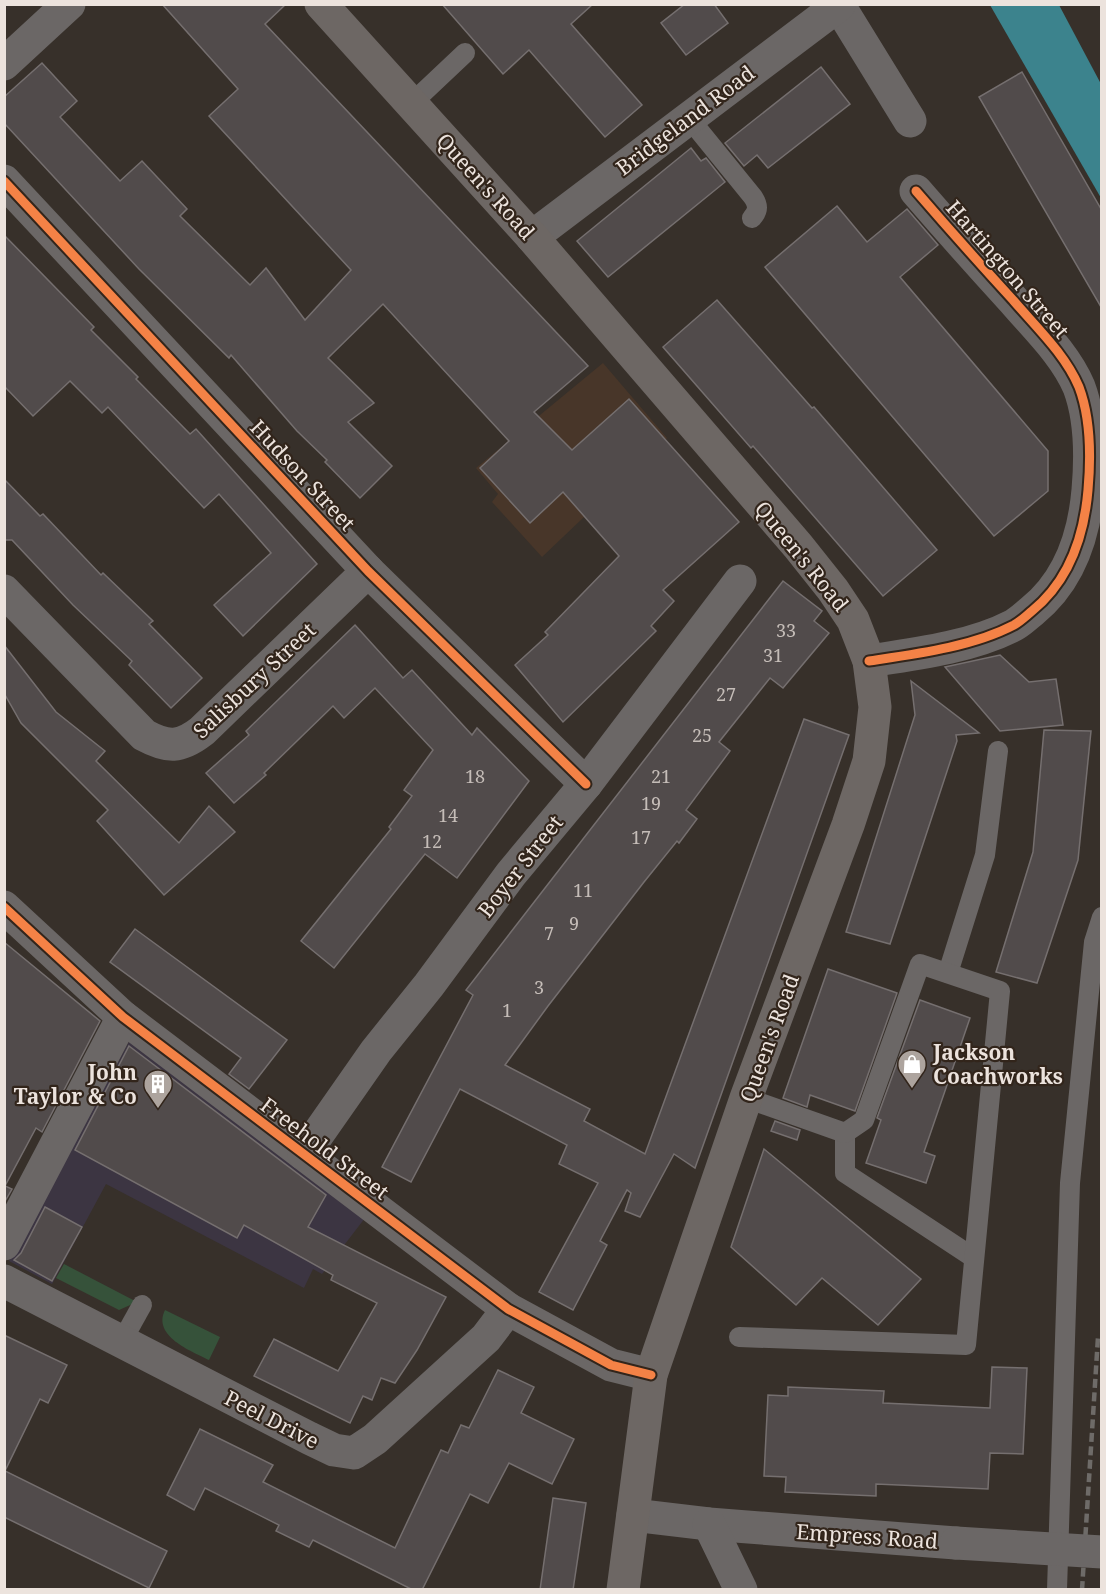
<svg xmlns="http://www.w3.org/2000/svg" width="1106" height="1594" viewBox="0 0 1106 1594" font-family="'Noto Serif',serif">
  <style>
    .built { fill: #483629 }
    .industrial { fill: #3c3542 }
    .green { fill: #36523a }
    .water { fill: #3c838d }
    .building { fill: #514b4b; stroke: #756f6f; stroke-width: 1.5 }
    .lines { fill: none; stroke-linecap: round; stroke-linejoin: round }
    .lane { stroke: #6b6766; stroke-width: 20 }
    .street { stroke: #6b6766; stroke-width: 33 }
    .primary { stroke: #6d6764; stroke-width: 33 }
    .rail { stroke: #6e6b68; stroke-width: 4.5; stroke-dasharray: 9 4.5; stroke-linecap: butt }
    .street-bridge { stroke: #6b6766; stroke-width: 33 }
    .cycleway-casing { stroke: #32251b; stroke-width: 13 }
    .cycleway { stroke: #f48246; stroke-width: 9 }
    .labels { text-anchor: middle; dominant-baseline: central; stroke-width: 4.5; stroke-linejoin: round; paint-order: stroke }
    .number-label { font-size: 18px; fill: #c5bdb8 }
    .street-label { font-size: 21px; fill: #ece3dd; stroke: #32251b }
    .poi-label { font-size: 21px; font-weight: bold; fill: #ece3dd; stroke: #32251b; text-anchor: start }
  </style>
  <rect width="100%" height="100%" fill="#37302a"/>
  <!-- built -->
  <path class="built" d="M603,363L667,438L542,557L492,502L498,494L476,468Z"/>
  <!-- industrial -->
  <path class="industrial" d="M131,1038L365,1218L322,1274L313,1269L304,1288L106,1184L52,1284L9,1261Z"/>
  <!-- green -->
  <g class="green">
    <path d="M64,1264L137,1302L119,1310L56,1278Z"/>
    <path d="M165,1310L220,1337L209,1360C191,1351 152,1336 165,1310Z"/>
  </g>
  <!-- water -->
  <path class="water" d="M990,5H1059L1101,84V198Z"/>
  <!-- building -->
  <g class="building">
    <path d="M162,4H286L265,24L588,366L534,412L572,450L629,399L739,522L663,590L674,601L651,626L656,631L563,722L515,665L548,635L545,632L619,556L563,492L530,523L480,468L509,441L383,304L328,358L374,403L348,422L392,466L360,498L325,462L327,460L297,431L231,355L229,358L139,269L4,123V97L42,63L77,101L60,117L120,181L142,161L187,209L180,216L250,285L266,268L305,320L351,270L209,116L238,89Z"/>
    <path d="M442,4H593L571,24L642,105L605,137L529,50L503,74Z"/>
    <path d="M685,4H714L728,23L686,55L661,23Z"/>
    <path d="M821,67L850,104L768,168L757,155L744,166L725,143Z"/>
    <path d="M1022,72L1101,209V307L979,97Z"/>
    <path d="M691,148L701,161L706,158L725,182L608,277L577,241Z"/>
    <path d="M837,206L867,242L907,209L938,245L900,277L1048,451V491L994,536L765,267Z"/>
    <path d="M4,235L94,327L91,330L138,377L136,379L190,434L196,429L317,564L243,636L214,605L271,553L219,494L204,508L108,407L102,413L70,381L33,416L4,386Z"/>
    <path d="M717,300L812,408L814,407L937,550L883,596L753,446L751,448L663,347Z"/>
    <path d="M4,479L40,516L43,514L101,575L103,573L153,621L149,624L202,678L171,708L129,665L132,661L73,605L12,540H4Z"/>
    <path d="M783,581L822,611L814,621L829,633L783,688L770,678L719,742L730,751L686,810L697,819L679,843L677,841L644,882L548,1006L505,1065L590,1109L584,1121L645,1154L804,719L849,735L695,1168L674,1154L640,1217L625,1211L631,1193L627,1190L600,1241L607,1245L573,1310L539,1292L598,1183L559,1164L567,1145L460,1089L411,1182L382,1167L473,995L466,990Z"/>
    <path d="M355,625L403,678L412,670L472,735L477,728L529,781L457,878L425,854L334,968L301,941L391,829L389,827L412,796L404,790L433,750L375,688L344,718L333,706L264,773L266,775L234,803L206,773L249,735L246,731Z"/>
    <path d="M4,645L56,712L105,751L96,761L179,843L209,806L235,832L164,895L97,821L108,810L21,723L4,693Z"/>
    <path d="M1000,655L1029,682L1056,679L1063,725L1000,731L945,667Z"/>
    <path d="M911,681L979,733L956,735L957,741L890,944L846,932L915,715Z"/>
    <path d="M1044,730L1091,731L1078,860L1037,983L996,972L1033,852Z"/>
    <path d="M135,929L287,1040L249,1089L229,1074L241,1058L110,962Z"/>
    <path d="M4,942L100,1021L42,1132L36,1128L5,1186L12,1189L4,1203Z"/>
    <path d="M828,969L897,993L855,1111L810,1095L807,1107L783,1098Z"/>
    <path d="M920,1000L970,1018L924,1152L935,1156L926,1183L866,1163L881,1120L877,1118Z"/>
    <path d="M129,1046L326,1195L308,1227L446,1297L417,1350L395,1383L381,1378L372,1400L363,1396L350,1423L254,1376L274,1339L338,1371L377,1303L331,1280L333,1275L244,1225L237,1238L75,1150Z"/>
    <path d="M775,1121L800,1130L797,1140L771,1131Z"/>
    <path d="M764,1149L921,1279L878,1325L822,1278L796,1305L731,1247Z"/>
    <path d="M45,1207L82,1227L52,1281L14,1260L21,1253Z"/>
    <path d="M4,1335L67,1365L48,1403L40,1399L5,1471L167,1551L149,1588L4,1517Z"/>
    <path d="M992,1367L1027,1368L1023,1454L990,1453L988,1489L876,1484V1496L785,1492L786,1477L764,1476L768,1395L788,1396V1387L884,1391L883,1403L990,1408Z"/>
    <path d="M498,1370L534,1387L521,1413L574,1439L552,1484L509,1463L488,1503L470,1494L422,1590H413L313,1540L309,1547L276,1531L279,1525L205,1488L194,1510L167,1495L200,1429L273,1465L263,1482L395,1548L441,1450L448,1453L461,1425L469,1428Z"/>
    <path d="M553,1498L586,1503L573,1590H540Z"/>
  </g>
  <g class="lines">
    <!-- lane -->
    <g class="lane">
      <path d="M412,103L465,53"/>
      <path d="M688,117L753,197C758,205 759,210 752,218"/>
      <path d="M948,973L985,855L998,751"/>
      <path d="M845,1133V1173L974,1258"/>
      <path d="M739,1337L966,1345L1000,991L920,964L864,1120L845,1133L746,1098"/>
      <path d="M122,1341L142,1305"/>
      <path d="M1057,1590L1070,1183L1094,942L1102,917"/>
    </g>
    <!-- street -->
    <g class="street">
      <path d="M838,4L910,121"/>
      <path d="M4,64L69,4"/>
      <path d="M4,181L368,571L586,784"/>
      <path d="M532,237L839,5"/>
      <path d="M4,591L144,735C168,748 180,748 202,731L368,571"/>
      <path d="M869,661C916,654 972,647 1014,625C1021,621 1027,615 1032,611C1069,581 1084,537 1088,490C1091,456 1091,419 1079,387C1065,354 1036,327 1013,300C980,264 948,228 916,191"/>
      <path d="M4,907L123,1017L508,1309L611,1365L651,1375"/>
      <path d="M304,1154L376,1051L429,985L511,874L586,784L740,581"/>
      <path d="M4,1244L123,1017"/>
      <path d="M4,1281L309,1438L334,1450L354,1453L375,1439L486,1338L508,1309"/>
      <path d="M633,1515L709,1524L956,1543"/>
      <path d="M709,1524L741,1590"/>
    </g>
    <!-- primary -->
    <path class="primary" d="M321,4L532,237L798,546L833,590L853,620L869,661L875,707L869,761L848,825L746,1098L651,1375L623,1590"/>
    <!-- rail -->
    <path class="rail" d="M1082,1590L1098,1337"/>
    <!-- street-bridge -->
    <path class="street-bridge" d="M956,1543L1102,1552"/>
    <!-- cycleway casing -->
    <g class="cycleway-casing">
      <g id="cycleway">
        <path d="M4,181L368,571L586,784"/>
        <path d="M869,661C916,654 972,647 1014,625C1021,621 1027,615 1032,611C1069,581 1084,537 1088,490C1091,456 1091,419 1079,387C1065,354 1036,327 1013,300C980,264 948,228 916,191"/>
        <path d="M4,907L123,1017L508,1309L611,1365L651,1375"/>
      </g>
    </g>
    <!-- cycleway -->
    <use href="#cycleway" class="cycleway"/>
  </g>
  <!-- icons -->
  <defs>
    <g id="shop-pin" transform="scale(1.5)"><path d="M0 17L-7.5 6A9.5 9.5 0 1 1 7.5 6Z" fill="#ada49e" stroke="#32251b"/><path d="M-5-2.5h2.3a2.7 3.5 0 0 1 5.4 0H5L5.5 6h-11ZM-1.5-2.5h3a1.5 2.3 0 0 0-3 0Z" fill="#fff"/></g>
    <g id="building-pin" transform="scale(1.5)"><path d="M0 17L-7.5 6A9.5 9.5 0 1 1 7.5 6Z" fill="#ada49e" stroke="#32251b"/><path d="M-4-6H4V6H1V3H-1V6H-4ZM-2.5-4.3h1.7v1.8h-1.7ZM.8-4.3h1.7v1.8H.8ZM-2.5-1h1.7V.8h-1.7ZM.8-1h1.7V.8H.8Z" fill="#fff"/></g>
  </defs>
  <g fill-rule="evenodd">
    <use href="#shop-pin" x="912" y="1064"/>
    <use href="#building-pin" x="158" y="1084"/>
  </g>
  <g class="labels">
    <!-- number labels -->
    <g class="number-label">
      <text x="786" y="630">33</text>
      <text x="773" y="655">31</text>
      <text x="726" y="694">27</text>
      <text x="702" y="735">25</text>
      <text x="475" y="776">18</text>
      <text x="661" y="776">21</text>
      <text x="651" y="803">19</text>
      <text x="448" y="815">14</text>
      <text x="641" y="837">17</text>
      <text x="432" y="841">12</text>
      <text x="583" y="890">11</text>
      <text x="574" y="923">9</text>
      <text x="549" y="933">7</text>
      <text x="539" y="987">3</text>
      <text x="507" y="1010">1</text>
    </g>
    <!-- street labels -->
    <g class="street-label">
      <text transform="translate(685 120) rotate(-37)">Bridgeland Road</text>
      <text transform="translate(486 186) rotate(48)">Queen's Road</text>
      <text transform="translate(1008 269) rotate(49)">Hartington Street</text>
      <text transform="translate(303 475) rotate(47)">Hudson Street</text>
      <text transform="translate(802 556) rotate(51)">Queen's Road</text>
      <text transform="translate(254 680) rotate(-43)">Salisbury Street</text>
      <text transform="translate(520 866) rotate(-52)">Boyer Street</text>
      <text transform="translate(769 1038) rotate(-70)">Queen's Road</text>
      <text transform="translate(325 1148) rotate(37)">Freehold Street</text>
      <text transform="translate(272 1419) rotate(27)">Peel Drive</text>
      <text transform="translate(867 1536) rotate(4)">Empress Road</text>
    </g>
    <!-- poi labels -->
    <g class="poi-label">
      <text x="933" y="1052">Jackson<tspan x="933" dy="24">Coachworks</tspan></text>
      <text x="137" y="1072" text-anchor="end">John<tspan x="137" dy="24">Taylor &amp; Co</tspan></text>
    </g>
  </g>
  <!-- border -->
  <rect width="1106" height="1594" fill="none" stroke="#ece3dd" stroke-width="12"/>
</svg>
